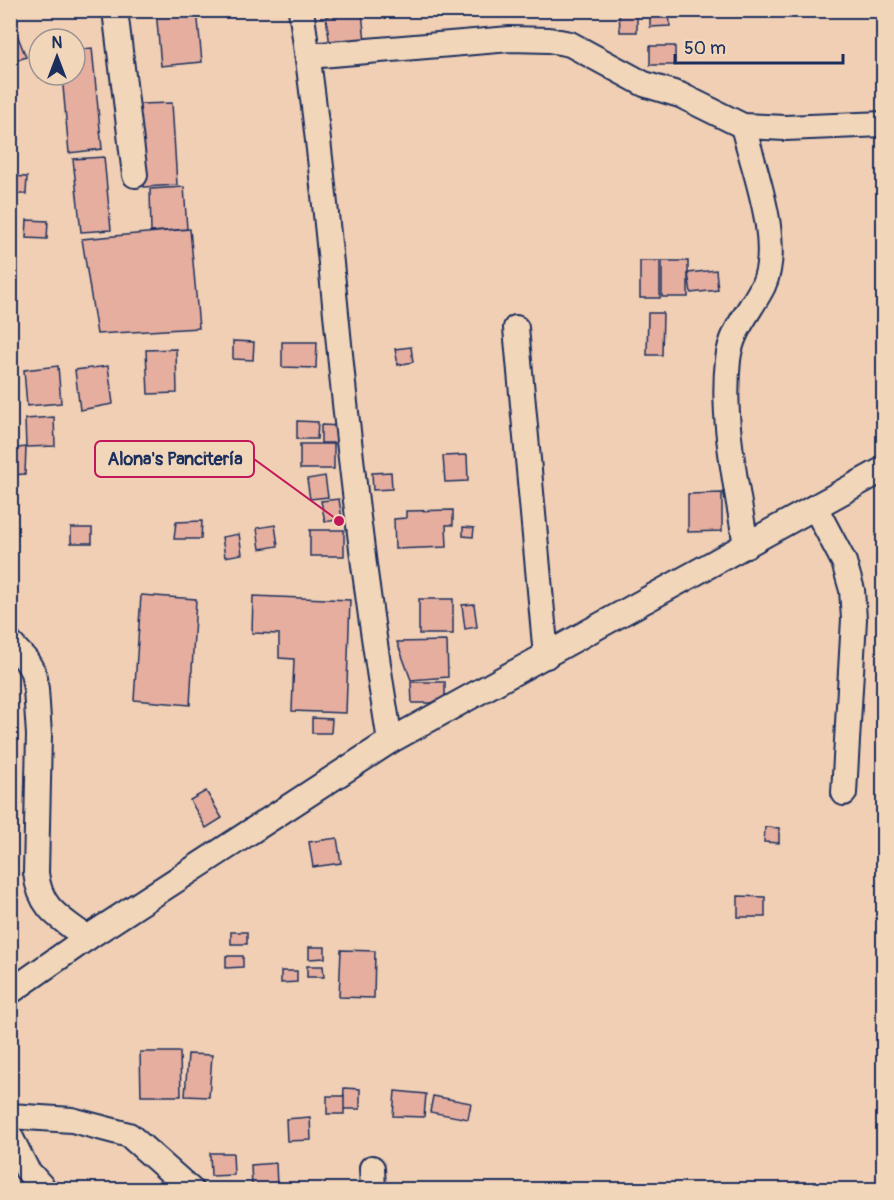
<svg xmlns="http://www.w3.org/2000/svg" width="894" height="1200" viewBox="0 0 894 1200" font-family="Pangolin,sans-serif">
  <style>
    .building { fill: #e5ae9f; stroke: #1b2f5e; stroke-width: 1.5 }
    .lines { fill: none; stroke-linecap: round; stroke-linejoin: round }
    .minor-casing { stroke: #1b2f5e; stroke-width: 28 }
    .minor { stroke: #f2d6b9; stroke-width: 24 }
    .leader { fill: none; stroke: #c2185b; stroke-width: 2 }
    .callout-dot { fill: #c2185b; stroke: #f2d6b9; stroke-width: 2 }
    .callout { fill: #f2d6b9; stroke: #c2185b; stroke-width: 2 }
    .callout-label { font-size: 18px; text-anchor: middle; font-weight: bold; fill: #1b2f5e }
  </style>
  <rect width="100%" height="100%" fill="#f0cfb4"/>
  <filter id="ink" filterUnits="userSpaceOnUse"><feTurbulence type="fractalNoise" baseFrequency=".0167" numOctaves="2"/><feDisplacementMap in="SourceGraphic" scale="12" xChannelSelector="R" yChannelSelector="G"/><feConvolveMatrix kernelMatrix="1 2 1 2 8 2 1 2 1" color-interpolation-filters="sRGB"/></filter>
  <g filter="url(#ink)">
    <!-- building -->
    <g class="building">
      <path d="M156,10H197L202,62L161,66Z"/>
      <path d="M619,10H637V32H620Z"/>
      <path d="M650,10H669L670,26L650,27Z"/>
      <path d="M362,12L365,42L330,46L326,16Z"/>
      <path d="M16,32L26,57L10,63V34Z"/>
      <path d="M37,46H39V75L57,76L39,77Z"/>
      <rect x="650" y="46" width="25" height="19"/>
      <path d="M92,48L102,149L69,153L62,75H75V50Z"/>
      <path d="M172,103L177,185L144,187L139,104Z"/>
      <path d="M104,157L111,230L81,232L73,159Z"/>
      <path d="M10,176L27,177L26,194H10Z"/>
      <path d="M184,187L187,229L151,232L150,189Z"/>
      <path d="M27,220L48,221L47,239L26,238Z"/>
      <path d="M190,229L199,328L97,334L82,239Z"/>
      <rect x="10" y="261" width="7" height="18"/>
      <rect x="640" y="261" width="20" height="37"/>
      <rect x="662" y="261" width="26" height="36"/>
      <path d="M716,270L718,290L691,293L688,273Z"/>
      <path d="M648,313H663L662,355H647Z"/>
      <path d="M233,341L254,342L253,360L233,359Z"/>
      <path d="M282,342H317L316,368L282,367Z"/>
      <path d="M411,347L413,362L398,365L395,349Z"/>
      <path d="M176,349L177,393L148,394L146,350Z"/>
      <path d="M12,362L13,399H10V363Z"/>
      <path d="M58,366L61,403L27,406L24,370Z"/>
      <path d="M108,366L113,404L80,410L75,370Z"/>
      <path d="M54,417L55,446L26,447L25,419Z"/>
      <path d="M297,421L318,422L317,439H297Z"/>
      <path d="M321,425L342,426V443H321Z"/>
      <rect x="300" y="444" width="34" height="25"/>
      <path d="M26,447L25,474L10,475V449Z"/>
      <path d="M467,455L468,481L445,482L443,456Z"/>
      <path d="M391,472L392,489L373,490L372,473Z"/>
      <path d="M325,476L328,497L310,499L307,479Z"/>
      <path d="M722,493V531L688,532V494Z"/>
      <path d="M339,499L342,519L325,522L321,501Z"/>
      <path d="M453,510V525H446L447,547L395,549L394,519L406,518V511Z"/>
      <path d="M202,521L201,539H174L176,522Z"/>
      <path d="M275,525L278,546L260,549L257,528Z"/>
      <path d="M463,527L474,528L473,537L463,536Z"/>
      <rect x="71" y="528" width="21" height="15"/>
      <rect x="310" y="530" width="34" height="26"/>
      <path d="M239,534L242,554L225,557L222,537Z"/>
      <path d="M141,595L196,599L190,705L134,700Z"/>
      <path d="M253,596L350,600L346,713L292,711L294,659L279,658V634L252,633Z"/>
      <rect x="419" y="599" width="34" height="35"/>
      <path d="M474,604L477,627L465,629L462,605Z"/>
      <path d="M447,641L448,677L411,680L397,642Z"/>
      <path d="M411,682H445V703H412Z"/>
      <path d="M312,718L332,719L331,733H312Z"/>
      <path d="M206,791L222,818L206,828L190,800Z"/>
      <path d="M765,827L779,828V843L764,842Z"/>
      <path d="M337,838L341,863L313,867L309,842Z"/>
      <path d="M738,896L765,897V917H738Z"/>
      <rect x="231" y="932" width="16" height="12"/>
      <path d="M309,947H325V958L309,959Z"/>
      <path d="M341,950L375,951L374,998L339,997Z"/>
      <path d="M226,956H243V967L226,968Z"/>
      <path d="M307,966H323L324,977H307Z"/>
      <path d="M281,971H297V982L281,983Z"/>
      <path d="M140,1052H180L181,1096H141Z"/>
      <path d="M188,1054L212,1055L209,1097L185,1096Z"/>
      <path d="M344,1088L360,1089V1109H343Z"/>
      <path d="M395,1091L426,1094L424,1117L393,1116Z"/>
      <rect x="327" y="1096" width="17" height="18"/>
      <path d="M433,1096L471,1103L468,1119L430,1112Z"/>
      <path d="M310,1117L311,1140L287,1141L286,1119Z"/>
      <path d="M210,1153H233L234,1175L211,1176Z"/>
      <path d="M276,1163L277,1186L252,1187L251,1165Z"/>
    </g>
    <g class="lines">
      <!-- minor casing -->
      <g class="minor-casing">
        <g id="minor">
          <path d="M115,10L135,175"/>
          <path d="M301,10C320,138 331,266 344,394C356,510 371,626 390,741"/>
          <path d="M308,56L510,39L549,40L570,44L644,84L680,95L743,126L785,128L884,124"/>
          <path d="M743,126C754,170 783,244 763,286C750,312 731,330 728,360C721,421 737,486 746,546"/>
          <path d="M516,328L546,656"/>
          <path d="M815,507L844,562L852,590L854,619L844,793"/>
          <path d="M10,643L26,660L33,672L36,689L39,735L36,873C40,909 59,917 87,938"/>
          <path d="M10,992L87,938L390,741L884,469"/>
          <path d="M10,1116L72,1120L129,1135L191,1190"/>
          <path d="M10,1136L27,1170L45,1190"/>
          <path d="M372,1168L373,1190"/>
        </g>
      </g>
      <!-- minor -->
      <use href="#minor" class="minor"/>
    </g>
  </g>
  <!-- callouts -->
  <path class="leader" d="M339 521L254 459"/>
  <circle class="callout-dot" cx="339" cy="521" r="6"/>
  <rect class="callout" x="95" y="441" width="159" height="36" rx="6"/>
  <g class="callout-label">
    <text x="175" y="465">Alona's Pancitería</text>
  </g>
  <!-- margin -->
  <rect width="894" height="1200" fill="none" stroke="#f2d6b9" stroke-width="36"/>
  <rect x="18" y="18" width="858" height="1164" fill="none" stroke="#1b2f5e" stroke-width="2" filter="url(#ink)"/>
  <!-- north arrow -->
  <g transform="translate(57 57)"><circle r="28" fill="#f2d6b9" stroke="#9c9395" stroke-width="1.5"/>
  <path d="M0-4.5L10 22L0 15L-10 22Z" fill="#1b2f5e"/>
  <text y="-9" font-size="16" font-weight="bold" text-anchor="middle" fill="#1b2f5e">N</text>
  </g>
  <!-- scale -->
  <path d="M675 54v9h168v-9" fill="none" stroke="#1b2f5e" stroke-width="3"/>
  <text x="684" y="54" font-size="18" fill="#1b2f5e" stroke="#f2d6b9" stroke-width="4.5" paint-order="stroke">50 m</text>
</svg>
